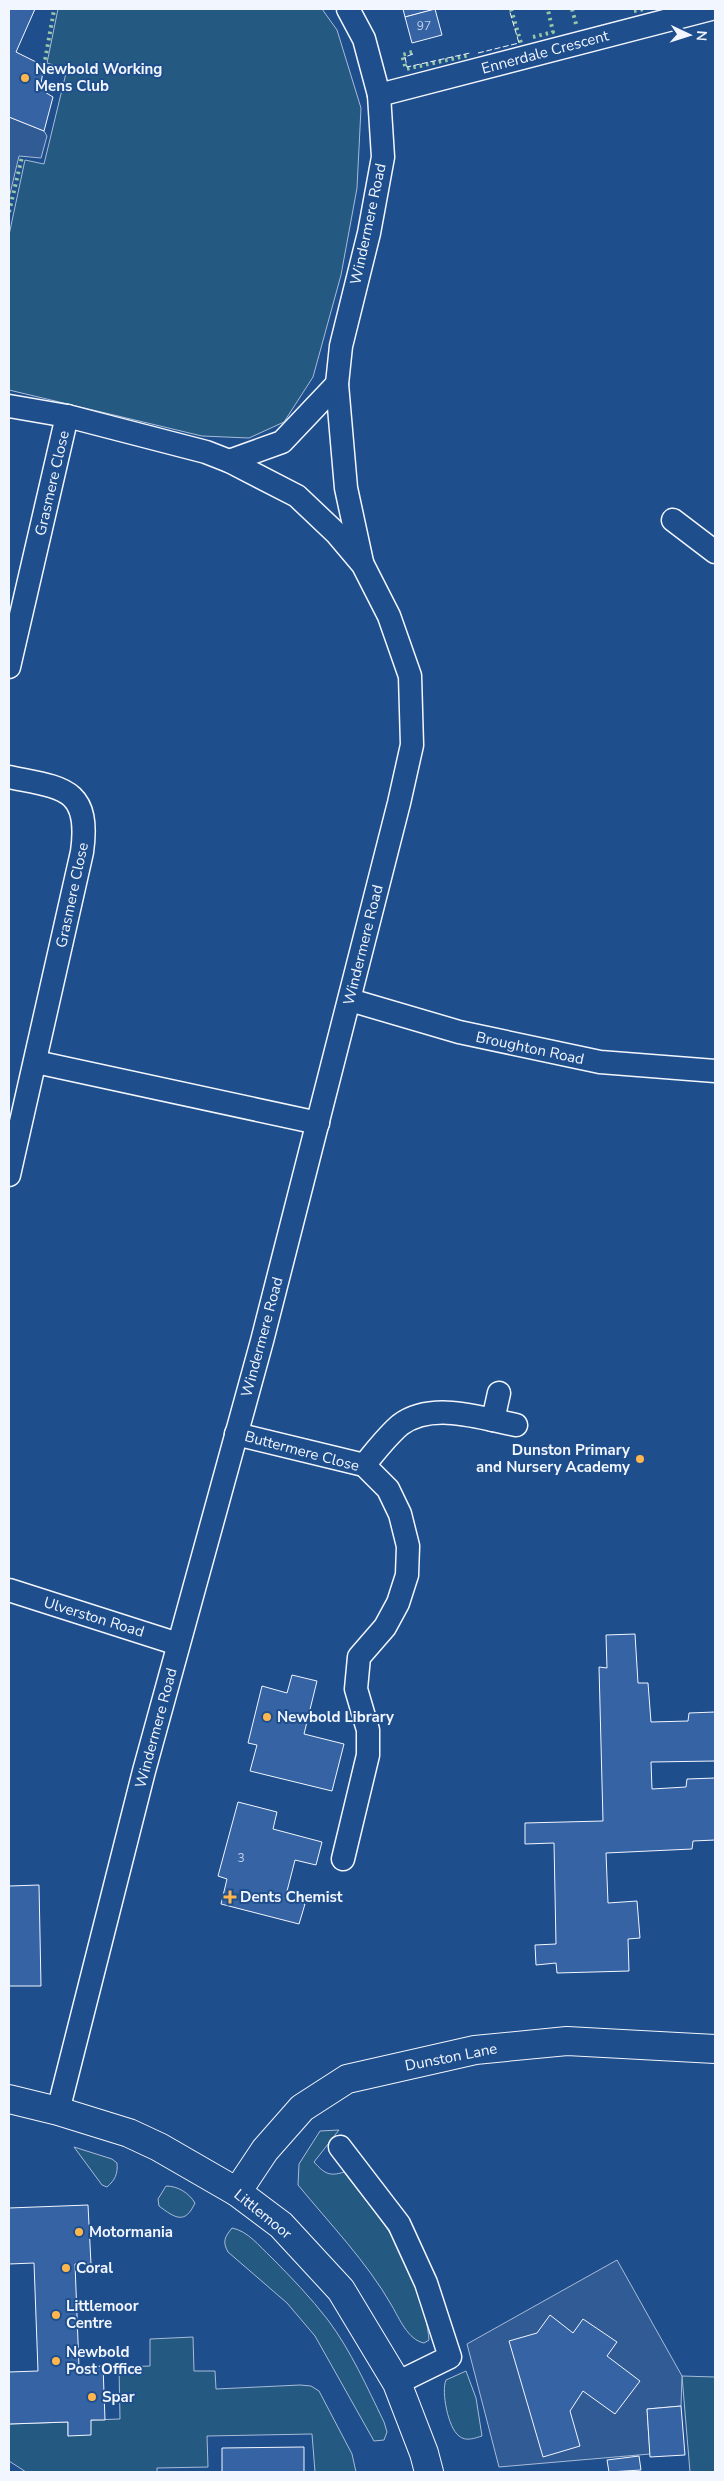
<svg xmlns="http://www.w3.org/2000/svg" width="724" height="2481" viewBox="0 0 724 2481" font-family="'Nunito Sans',sans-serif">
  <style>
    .green { fill: #245a82; stroke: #a8bbd7 }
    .parking { fill: #305b95; stroke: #a8bbd7 }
    .building { fill: #3563a3; stroke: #f2f6ff }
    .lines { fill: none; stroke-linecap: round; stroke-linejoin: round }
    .minor-casing { stroke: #f2f6ff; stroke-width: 25 }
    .tertiary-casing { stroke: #f2f6ff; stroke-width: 30 }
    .secondary-casing { stroke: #f2f6ff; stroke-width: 30 }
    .minor { stroke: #1f4e8c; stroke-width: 22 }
    .tertiary { stroke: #1f4e8c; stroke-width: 28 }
    .secondary { stroke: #1f4e8c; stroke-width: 28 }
    .hedge { stroke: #97c8a6; stroke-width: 4; stroke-dasharray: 2.5 4; stroke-linecap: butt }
    .fence { stroke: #f2f6ff; stroke-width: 1; stroke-dasharray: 6 2.5; stroke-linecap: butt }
    .poi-dot { fill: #ffb74d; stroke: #1f4e8c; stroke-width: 2 }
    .labels { text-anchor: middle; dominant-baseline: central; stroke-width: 4; stroke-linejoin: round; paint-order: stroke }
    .number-label { font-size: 12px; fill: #c3d1e8 }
    .street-label { font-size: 15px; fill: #f2f6ff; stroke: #1f4e8c }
    .poi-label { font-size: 15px; font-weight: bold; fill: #f2f6ff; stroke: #1f4e8c; text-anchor: start }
  </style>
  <rect width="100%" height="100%" fill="#1f4e8c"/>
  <!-- green -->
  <g class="green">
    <path d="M58,9H322L337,30L361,108L357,188L341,275L313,377L284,422L249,438L202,436L9,390V235L25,160L44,164L67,69L47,63Z"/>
    <path d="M339,2130L314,2162C324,2173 329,2177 344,2172C361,2195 381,2218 396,2242C411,2267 427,2311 429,2340L424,2343C408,2340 399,2318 392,2306C367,2262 330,2224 298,2185L299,2164L320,2131Z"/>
    <path d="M74,2147L112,2159L117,2163C118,2174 115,2180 107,2187L102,2185Z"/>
    <path d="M166,2186C178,2186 189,2193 195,2203C185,2225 175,2218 159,2206L158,2199Z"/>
    <path d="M232,2228C248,2231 259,2246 271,2257C291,2277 311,2298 328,2320C351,2351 367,2387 384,2422L387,2432L384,2440L374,2441L315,2336L287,2303L228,2252C222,2241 225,2237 232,2228Z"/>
    <path d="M193,2337L194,2371H215L216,2389L300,2385L311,2386L319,2391L352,2454L356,2472H315L312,2434L207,2436L208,2467L157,2468V2472H26L9,2461V2424L68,2422V2436L91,2420L120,2419L119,2367L150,2366V2339Z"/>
    <path d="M466,2371L476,2398L482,2436C475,2438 466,2442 459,2436C448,2428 441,2391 446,2380Z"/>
    <path d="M682,2376L715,2377V2472H690Z"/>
  </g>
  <!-- parking -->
  <g class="parking">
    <path d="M9,117L44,131L47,136L41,158L19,156L9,198Z"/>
    <path d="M617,2260L682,2376L681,2406L647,2409L650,2454L499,2467L467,2344Z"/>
  </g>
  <!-- building -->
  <g class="building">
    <path d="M9,9H35L16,52L44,66L40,89L53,97L44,131L9,117Z"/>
    <path d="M403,9H436L405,17Z"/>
    <path d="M435,9L442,35L412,43L405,17Z"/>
    <path d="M635,1634L638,1683H648L651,1722L688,1721L689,1713L715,1712V1761L651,1762L652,1789L686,1787L687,1779L715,1778V1840L693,1841L692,1849L606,1853L608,1903L637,1901L640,1938L628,1939L629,1971L557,1973L556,1963L536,1965L535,1945L556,1944L554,1843L525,1844V1823L603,1821L599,1667L607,1668L606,1635Z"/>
    <path d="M292,1675L317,1681L304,1734L344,1744L332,1791L250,1771L257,1745L248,1743L262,1686L287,1693Z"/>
    <path d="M238,1802L277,1812L273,1829L322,1842L316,1865L295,1860L285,1899L305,1904L299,1924L221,1904L227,1879L218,1876Z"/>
    <path d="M39,1885L41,1986H9V1886Z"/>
    <path d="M88,2205L91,2264H75L79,2367L103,2366L105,2420H91V2435L68,2436V2422L9,2424V2372L38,2371L34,2263L9,2264V2208Z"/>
    <path d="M550,2315L573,2333L583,2319L617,2342L607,2356L640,2381L615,2414L583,2391L570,2411L580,2446L543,2457L509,2341L537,2333Z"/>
    <path d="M681,2406L685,2455L650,2457L647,2409Z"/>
    <path d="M304,2447V2472H222V2448Z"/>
    <path d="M639,2456L641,2470L609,2472L607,2460Z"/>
  </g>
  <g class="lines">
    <!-- minor casing -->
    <g class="minor-casing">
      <g id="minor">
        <path d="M348,9L364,39L379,95L383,157L369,233L341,346L337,384L346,488L362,562"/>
        <path d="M379,95L711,9"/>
        <path d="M9,406L67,416L206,452L229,461L297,496L336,533L363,565L389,616L410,676L412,745L399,803L262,1341L144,1771L58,2111"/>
        <path d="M229,461L282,442L337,384"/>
        <path d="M673,520L715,552"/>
        <path d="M9,667L67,416"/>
        <path d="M9,777C62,788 91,787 82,852L9,1175"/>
        <path d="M350,1000L459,1032L600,1062L715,1071"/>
        <path d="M36,1062L318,1123"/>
        <path d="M493,1420L499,1393"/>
        <path d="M236,1434L364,1465L388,1489L400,1514L408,1546L407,1575L398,1603L385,1627L359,1657L356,1689L368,1730V1755L343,1859"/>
        <path d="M364,1465C375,1452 387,1436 400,1425C432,1401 481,1418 516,1425"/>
        <path d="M9,1590L178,1644"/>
        <path d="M340,2147L399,2224L426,2283L450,2357L397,2383"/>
      </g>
    </g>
    <!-- tertiary casing -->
    <g class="tertiary-casing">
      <path id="tertiary" d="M237,2192L265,2150L302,2108L347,2079L475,2050L567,2041L715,2049"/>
    </g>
    <!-- secondary casing -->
    <g class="secondary-casing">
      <path id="secondary" d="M9,2099L58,2111L129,2133L159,2147L237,2192L281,2225L341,2290L397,2383L424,2453L429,2472"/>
    </g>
    <!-- minor -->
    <use href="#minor" class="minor"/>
    <!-- tertiary -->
    <use href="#tertiary" class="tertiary"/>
    <!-- secondary -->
    <use href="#secondary" class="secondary"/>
    <!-- hedge -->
    <g class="hedge">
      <path d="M511,9L521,43"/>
      <path d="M572,9L576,24"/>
      <path d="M634,11L644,9"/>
      <path d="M533,37L553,32L548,10"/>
      <path d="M412,52L402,55L406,69L470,55"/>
      <path d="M44,66L54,10"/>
      <path d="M9,212L22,157"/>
    </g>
    <!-- fence -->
    <g class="fence">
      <path d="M478,53L519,43L509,9"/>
      <path d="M413,54L405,57L407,67L470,53"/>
    </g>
  </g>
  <!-- markers -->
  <g class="poi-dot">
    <circle cx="25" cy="78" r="5"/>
    <circle cx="640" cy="1459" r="5"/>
    <circle cx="267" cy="1717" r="5"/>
    <path d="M227.5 1889.5h5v5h5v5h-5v5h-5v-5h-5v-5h5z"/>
    <circle cx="79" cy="2232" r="5"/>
    <circle cx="66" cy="2268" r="5"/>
    <circle cx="56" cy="2315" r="5"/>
    <circle cx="56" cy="2361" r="5"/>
    <circle cx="92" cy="2397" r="5"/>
  </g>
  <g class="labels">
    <!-- number labels -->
    <g class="number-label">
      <text x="424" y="26">97</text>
      <text x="241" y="1858">3</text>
    </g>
    <!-- street labels -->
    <g class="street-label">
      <text transform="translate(545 52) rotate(-15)">Ennerdale Crescent</text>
      <text transform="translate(368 224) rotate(-78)">Windermere Road</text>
      <text transform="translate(52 483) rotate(-77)">Grasmere Close</text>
      <text transform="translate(72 895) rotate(-78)">Grasmere Close</text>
      <text transform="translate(363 945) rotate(-76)">Windermere Road</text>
      <text transform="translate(530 1048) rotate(12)">Broughton Road</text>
      <text transform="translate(262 1337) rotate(-75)">Windermere Road</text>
      <text transform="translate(302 1451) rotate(15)">Buttermere Close</text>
      <text transform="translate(94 1617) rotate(17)">Ulverston Road</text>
      <text transform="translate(156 1728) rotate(-75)">Windermere Road</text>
      <text transform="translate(451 2057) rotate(-11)">Dunston Lane</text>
      <text transform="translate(263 2214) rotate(39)">Littlemoor</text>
    </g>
    <!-- poi labels -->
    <g class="poi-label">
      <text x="35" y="69">Newbold Working<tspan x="35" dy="17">Mens Club</tspan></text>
      <text x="630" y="1450" text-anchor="end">Dunston Primary<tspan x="630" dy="17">and Nursery Academy</tspan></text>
      <text x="277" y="1717">Newbold Library</text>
      <text x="240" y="1897">Dents Chemist</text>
      <text x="89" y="2232">Motormania</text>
      <text x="76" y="2268">Coral</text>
      <text x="66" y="2306">Littlemoor<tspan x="66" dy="17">Centre</tspan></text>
      <text x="66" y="2352">Newbold<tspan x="66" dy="17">Post Office</tspan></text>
      <text x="102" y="2397">Spar</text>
    </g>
  </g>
  <!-- border -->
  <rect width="724" height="2481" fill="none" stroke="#f2f6ff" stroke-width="20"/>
  <!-- north arrow -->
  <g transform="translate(689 35) rotate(94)" stroke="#1f4e8c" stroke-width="4" paint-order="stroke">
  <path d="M0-4L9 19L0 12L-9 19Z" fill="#f2f6ff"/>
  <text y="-8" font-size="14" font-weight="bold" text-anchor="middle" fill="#f2f6ff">N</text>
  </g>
</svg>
